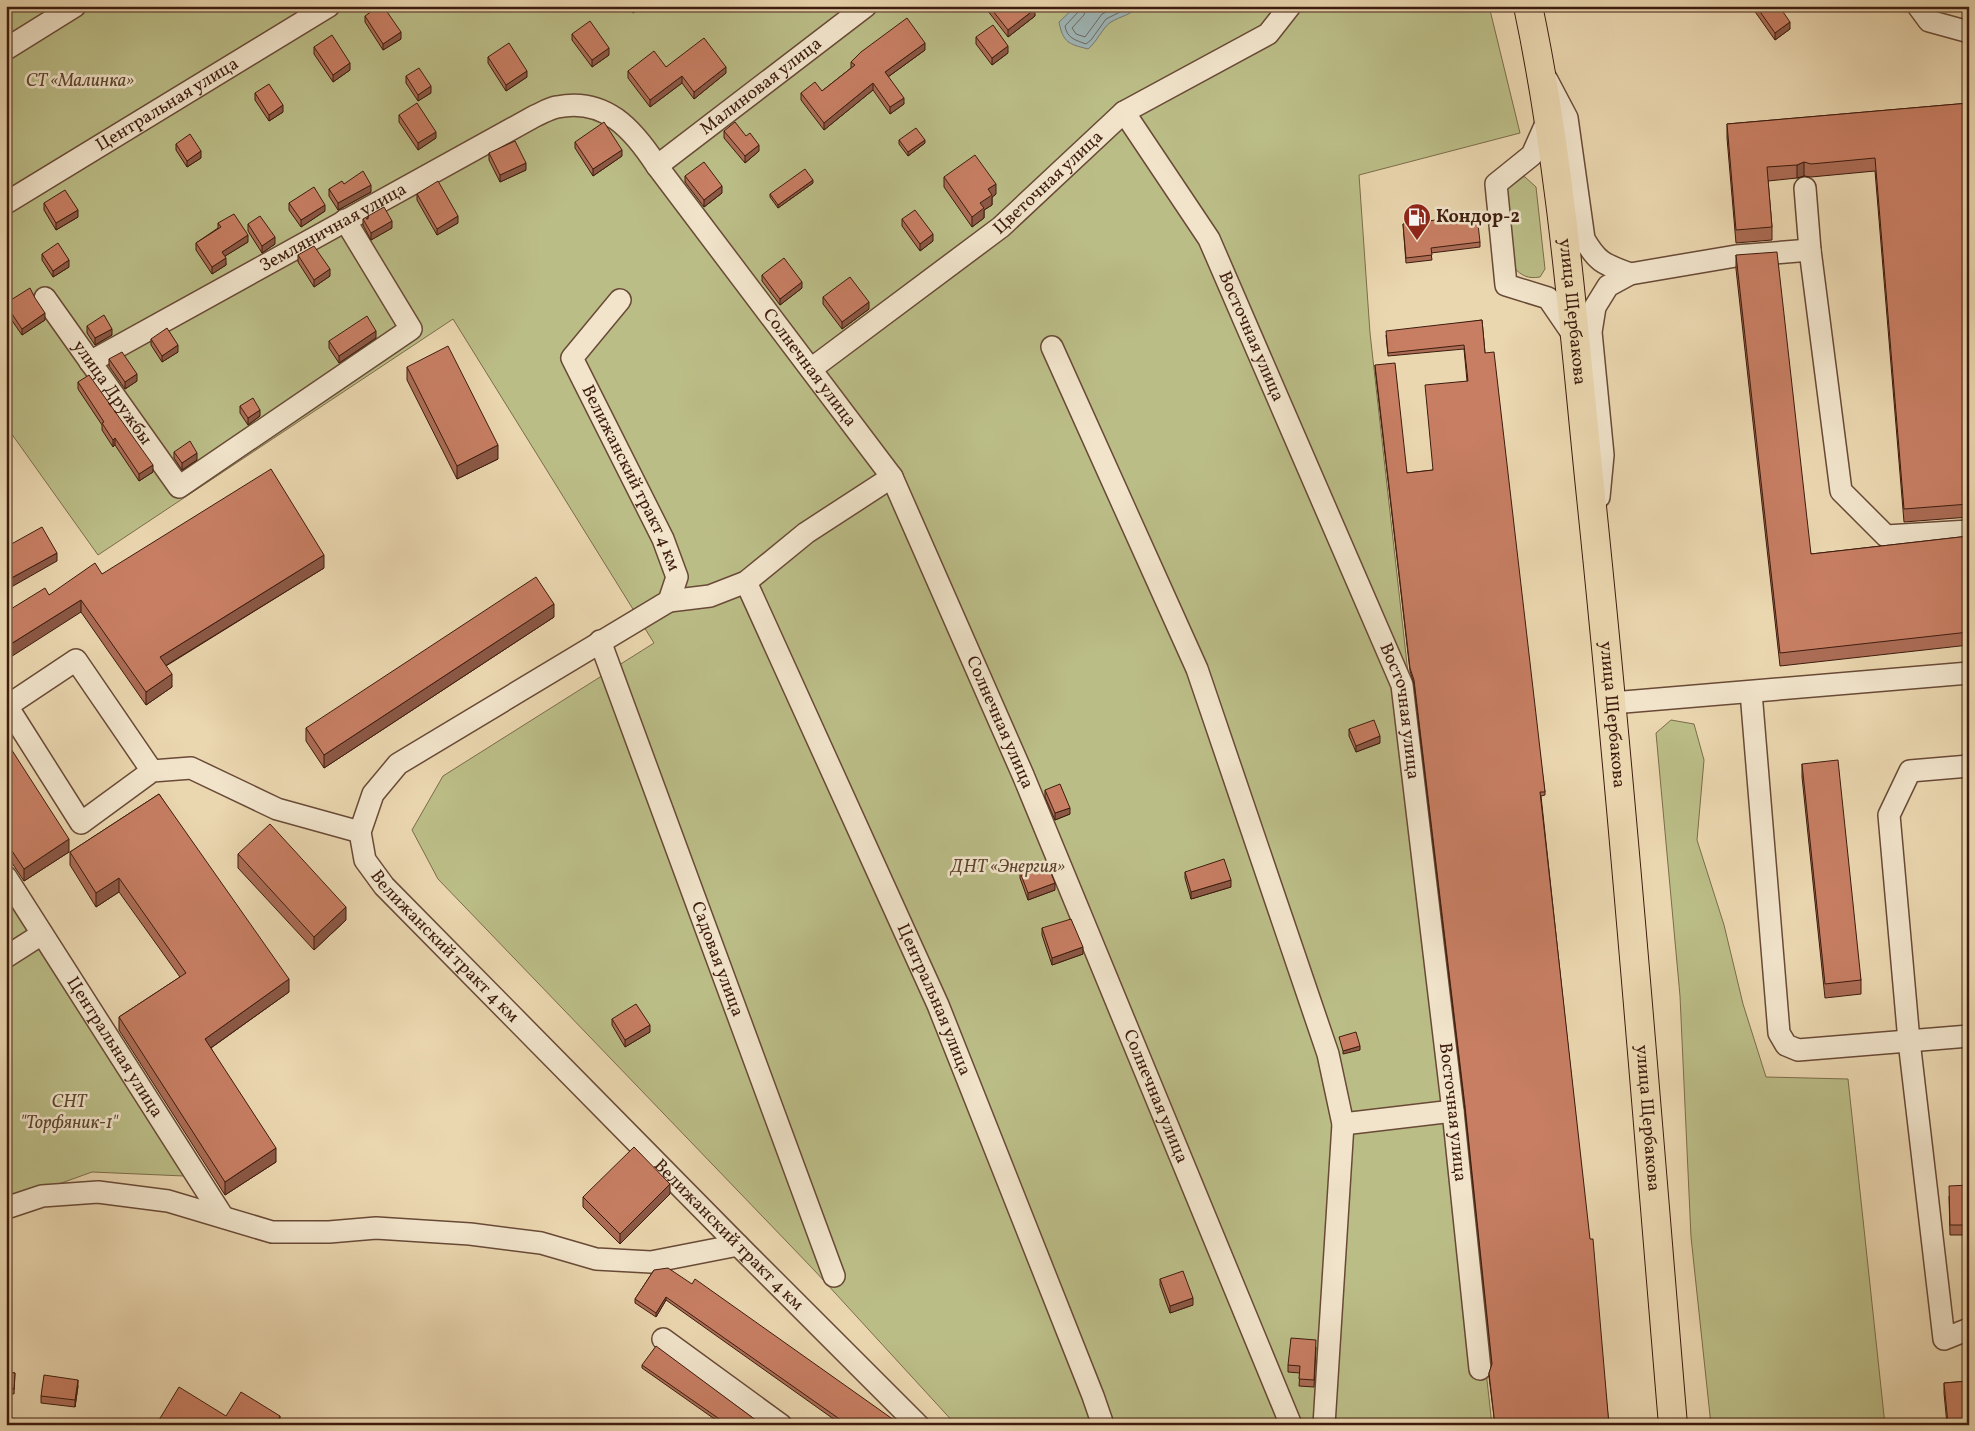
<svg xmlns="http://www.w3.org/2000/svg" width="1975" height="1431" viewBox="0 0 1975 1431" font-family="Vollkorn,serif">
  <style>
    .green { fill: #bbbd87; stroke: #7c6c4a }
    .water { fill: #9eb6b7; stroke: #787873 }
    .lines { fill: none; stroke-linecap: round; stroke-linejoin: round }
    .shore { stroke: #6e6962; stroke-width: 1 }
    .minor-casing { stroke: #694a36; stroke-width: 24 }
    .major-casing { stroke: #3e1c0e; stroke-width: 30 }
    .minor { stroke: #f1e4cb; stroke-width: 21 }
    .major { stroke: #ead6af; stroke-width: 28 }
    .wall { fill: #ab6c55; stroke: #3e1c0e }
    .shaded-wall { fill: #8b5845; stroke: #3e1c0e }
    .building { fill: #c77e63; stroke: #3e1c0e }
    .labels { text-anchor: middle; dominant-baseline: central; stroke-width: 5; stroke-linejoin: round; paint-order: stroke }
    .park-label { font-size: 18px; font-style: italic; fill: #5d442c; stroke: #f1e4cb }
    .street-label { font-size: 18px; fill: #3e1c0e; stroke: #f1e4cb }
    .poi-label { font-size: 18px; font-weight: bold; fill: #3e1c0e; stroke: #f1e4cb; text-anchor: start }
  </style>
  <rect width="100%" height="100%" fill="#ead6af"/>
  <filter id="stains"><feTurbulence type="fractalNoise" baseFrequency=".004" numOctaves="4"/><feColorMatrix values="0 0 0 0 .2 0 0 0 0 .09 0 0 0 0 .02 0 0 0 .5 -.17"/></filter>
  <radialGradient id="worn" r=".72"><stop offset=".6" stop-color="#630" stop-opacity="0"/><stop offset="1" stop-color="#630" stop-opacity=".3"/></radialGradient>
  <!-- green -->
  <g class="green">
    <path d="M6,6H1489L1520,133L1359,175L1370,333L1492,1425H956L814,1270L438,879L412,830L443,776L654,643L453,319L98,555L6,426Z"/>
    <path d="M1516,175L1525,177L1536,187L1545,269L1540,277C1528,279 1522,276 1513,267L1505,189Z"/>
    <path d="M1671,720L1694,724L1704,760L1697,840L1724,925L1743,1004L1766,1077L1848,1079L1885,1425H1711L1691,1237L1680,996L1656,733Z"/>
    <path d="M6,894L184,1176L92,1172L6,1203Z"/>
  </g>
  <!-- water -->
  <path class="water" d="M1076,6H1139C1131,15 1121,16 1111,22C1102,28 1097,42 1088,49C1069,44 1063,43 1059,22Z"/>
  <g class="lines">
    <!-- shore -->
    <g class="shore">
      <path d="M1080,6L1079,11L1065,26C1067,38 1075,40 1086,44L1091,40L1106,19L1132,6"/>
      <path d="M1086,6L1084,15L1072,28L1076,34L1085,37L1102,14L1119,6"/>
    </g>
    <!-- minor casing -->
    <g class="minor-casing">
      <g id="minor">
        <path d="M1918,6L1929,21L1969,32"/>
        <path d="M6,49L75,6"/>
        <path d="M1547,80L1567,118L1584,239C1598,263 1604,264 1630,274"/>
        <path id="s1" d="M1124,112L1209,239L1402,685L1453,1111L1480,1369"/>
        <path d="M1548,119L1532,155L1496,184L1506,285L1548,298L1574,336"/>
        <path id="s2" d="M657,166L866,6"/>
        <path d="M1805,188L1810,250L1841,491L1886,536L1969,531"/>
        <path id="s3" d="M6,203L329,6"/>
        <path id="s4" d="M45,298L179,487L411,329L345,220"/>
        <path id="s5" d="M620,300L572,358L663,539L677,577L669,601L398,764L373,794L360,832L365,860L384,886L738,1245L918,1425"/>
        <path d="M1052,347L1197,669L1328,1054L1343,1124L1324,1425"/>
        <path id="s6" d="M90,362L535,116C542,113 550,108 557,107C605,97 633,129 657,166L892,477L1023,775L1291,1425"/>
        <path id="s7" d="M811,369L1001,227L1124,112L1268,34L1290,6"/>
        <path d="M1599,497L1603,455L1591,332L1595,307L1608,286L1630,274L1736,256L1810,250"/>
        <path id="s8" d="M746,582L938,1005L1093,1396L1103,1425"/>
        <path d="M669,601L710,596L746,582L806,533L892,477"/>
        <path id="s9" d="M600,641L834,1276"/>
        <path d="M1751,692L1779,1033L1786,1045L1798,1050L1969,1036"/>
        <path d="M1612,703L1969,673"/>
        <path d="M1969,766L1910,771L1889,815L1909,1041L1944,1339L1969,1329"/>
        <path d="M152,771L81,823L7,706L76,660L152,771L191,768L277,809L360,832"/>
        <path id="s10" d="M6,877L223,1217"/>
        <path d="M6,957L42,934"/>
        <path d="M1343,1124L1453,1111"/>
        <path d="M6,1208L42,1196L98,1192L168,1201L272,1232H329L376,1228L470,1234L541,1243L596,1259L651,1262L738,1245"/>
        <path d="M663,1339L781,1425"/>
      </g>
    </g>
    <!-- major casing -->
    <g class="major-casing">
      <g id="major">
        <path id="s11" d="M1528,6C1562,167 1574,333 1591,497C1623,805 1647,1115 1673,1425"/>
      </g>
    </g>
    <!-- minor -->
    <use href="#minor" class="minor"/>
    <!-- major -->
    <use href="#major" class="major"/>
  </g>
  <!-- wall -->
  <g class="wall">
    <path d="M628,6H642L633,13Z"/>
    <path d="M984,6H1032L1035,16L1008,37Z"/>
    <path d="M1751,6H1779L1790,29L1775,40Z"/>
    <path d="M365,16L401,39L383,50L365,22Z"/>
    <path d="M572,34L609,55L592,67L572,40Z"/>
    <path d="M976,37L1008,53L992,65L976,44Z"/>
    <path d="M314,47L350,70L333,82L314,54Z"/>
    <path d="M925,50L888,77L904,104L890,114L873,90L824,130L801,100V93L822,91L851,68V62Z"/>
    <path d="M488,57L527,77L506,91L488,63Z"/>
    <path d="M666,67L726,73L694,99L682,83L650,107L628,78V71Z"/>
    <path d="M406,76L431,93L418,101L406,83Z"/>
    <path d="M255,93L283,112L269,121L255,100Z"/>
    <path d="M1969,103V517L1904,522L1875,171L1811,177L1804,176L1797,178L1768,181L1772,227V240L1736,243L1727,138V124Z"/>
    <path d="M399,115L436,138L418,150L399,122Z"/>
    <path d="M724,131L746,136L759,151L745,163L724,138Z"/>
    <path d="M899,140L925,143L908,156L899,144Z"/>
    <path d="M575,142L622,156L593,176L575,148Z"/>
    <path d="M176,144L201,158L187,167L176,150Z"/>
    <path d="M489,153L526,170L500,182L489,160Z"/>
    <path d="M685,176L722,193L704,207L685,182Z"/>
    <path d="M944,177L996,194L992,197V205L984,210V218L972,227L944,187Z"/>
    <path d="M813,183L778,208L770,197V194Z"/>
    <path d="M344,184L371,192L338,210L329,196V189Z"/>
    <path d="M417,194L458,223L437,235L417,200Z"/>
    <path d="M44,203L78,217L56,230L44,210Z"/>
    <path d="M289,203L325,211L301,227L289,210Z"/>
    <path d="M363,219L392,228L371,240L363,225Z"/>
    <path d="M902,219L933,241L920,251L902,226Z"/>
    <path d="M218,223L248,242L225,256L226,265L212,274L196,250V243L218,228Z"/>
    <path d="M248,224L275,244L262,253L248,231Z"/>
    <path d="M1403,224L1480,242V247L1431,253L1432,260L1406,263Z"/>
    <path d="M42,254L69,267L53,277L42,260Z"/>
    <path d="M298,255L330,276L314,287L298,262Z"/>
    <path d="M1736,255L1811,554L1969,536V645L1780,666L1736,269Z"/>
    <path d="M762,275L802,288L780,305L762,281Z"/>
    <path d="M823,297L869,309L842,329L823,304Z"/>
    <path d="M6,303L45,320L22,335L6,312Z"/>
    <path d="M1482,320L1485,353L1545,792V795L1541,796L1609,1425H1495L1489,1377V1373L1492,1365L1465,1110L1414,684L1410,671L1375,368V365L1407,473L1433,470L1467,381L1464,349L1388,356L1386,335Z"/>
    <path d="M87,326L112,335L95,345L87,333Z"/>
    <path d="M376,338L339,363L329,348V341Z"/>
    <path d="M151,339L178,352L162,362L151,345Z"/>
    <path d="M109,359L137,381L125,389L109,366Z"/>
    <path d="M407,367L498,459L457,479L407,380Z"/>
    <path d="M78,382L153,472L139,481L115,445L113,447L102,430V425L78,389Z"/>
    <path d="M240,406L260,416L248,425L240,413Z"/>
    <path d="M174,452L197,460L182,470L174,458Z"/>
    <path d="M324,568L166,666L172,687L146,705L81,612L49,595L102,574Z"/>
    <path d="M554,617L324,768L306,741V728Z"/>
    <path d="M1349,729L1380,743L1356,752L1349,736Z"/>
    <path d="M6,741L69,852L24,881L6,854Z"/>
    <path d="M1802,764L1861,980V994L1825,998L1802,777Z"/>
    <path d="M1045,790L1070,814L1055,820L1045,797Z"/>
    <path d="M159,794L289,992L211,1048L276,1162L225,1195L119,1030V1017L180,977L119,892L96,907L70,865V852Z"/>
    <path d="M238,854L346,920L314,950L238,868Z"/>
    <path d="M1020,872L1055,890L1028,900L1020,878Z"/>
    <path d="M1185,872L1231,887L1191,899L1185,878Z"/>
    <path d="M1042,928L1083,954L1052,965L1042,935Z"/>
    <path d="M612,1019L650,1032L625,1047L612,1025Z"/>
    <path d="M1969,1185V1235H1950L1949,1196Z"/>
    <path d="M670,1194L620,1244L583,1207V1197Z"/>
    <path d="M654,1270L901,1425H842L666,1300L656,1317L635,1303V1299Z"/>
    <path d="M1160,1279L1193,1305L1170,1313L1160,1285Z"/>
    <path d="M1316,1347L1314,1387L1299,1386L1300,1373L1288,1372V1365Z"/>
    <path d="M642,1365L763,1425H723L642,1368Z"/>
    <path d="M6,1372L15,1373L14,1394L6,1393Z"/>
    <path d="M1969,1381V1425H1947L1944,1393V1383Z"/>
    <path d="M78,1386L75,1407L41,1403V1396Z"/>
  </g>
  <!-- shaded-wall -->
  <g class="shaded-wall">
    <path d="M634,6H642L633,13Z"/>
    <path d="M1035,9V16L1008,37V30Z"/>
    <path d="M1790,22V29L1775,40V33Z"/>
    <path d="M401,32V39L383,50V44Z"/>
    <path d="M925,43V50L885,79V72Z"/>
    <path d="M1008,46V53L992,65V58Z"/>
    <path d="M609,48V55L592,67V60Z"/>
    <path d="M350,63V70L333,82V75Z"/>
    <path d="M726,67V73L694,99V92Z"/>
    <path d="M527,71V77L506,91V85Z"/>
    <path d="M682,76V83L650,107V100Z"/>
    <path d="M873,83V90L824,130V123Z"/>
    <path d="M431,86V93L418,101V95Z"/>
    <path d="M904,98V104L890,114V107Z"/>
    <path d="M283,105V112L269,121V115Z"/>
    <path d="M436,132V138L418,150V143Z"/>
    <path d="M925,140V143L908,156V152Z"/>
    <path d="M759,145V151L745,163V156Z"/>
    <path d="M622,150V156L593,176V169Z"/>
    <path d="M201,151V158L187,167V161Z"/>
    <path d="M1804,162V176L1797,178V165Z"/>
    <path d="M526,163V170L500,182V175Z"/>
    <path d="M813,180V183L778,208V205Z"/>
    <path d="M996,184V194L992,197V205L984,210V218L972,227V217L988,189Z"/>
    <path d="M371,185V192L338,210V203Z"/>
    <path d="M722,186V193L704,207V200Z"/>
    <path d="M325,205V211L301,227V220Z"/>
    <path d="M78,210V217L56,230V223Z"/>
    <path d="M458,216V223L437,235V229Z"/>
    <path d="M392,221V228L371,240V233Z"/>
    <path d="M933,234V241L920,251V244Z"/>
    <path d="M248,235V242L222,258V252Z"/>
    <path d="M275,237V244L262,253V246Z"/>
    <path d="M9,243V250L6,251V244Z"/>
    <path d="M226,258V265L212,274V267Z"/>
    <path d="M69,260V267L53,277V271Z"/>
    <path d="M330,269V276L314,287V280Z"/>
    <path d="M802,282V288L780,305V299Z"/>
    <path d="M869,302V309L842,329V322Z"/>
    <path d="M45,313V320L22,335V329Z"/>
    <path d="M112,329V335L95,345V338Z"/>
    <path d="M376,331V338L339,363V356Z"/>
    <path d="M178,345V352L162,362V356Z"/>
    <path d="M137,374V381L125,389V382Z"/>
    <path d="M260,410V416L248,425V418Z"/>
    <path d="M115,438V445L113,447V440Z"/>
    <path d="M498,445V459L457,479V466Z"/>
    <path d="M197,453V460L182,470V463Z"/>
    <path d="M153,465V472L139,481V474Z"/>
    <path d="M57,553V561L6,590V581Z"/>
    <path d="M324,555V568L160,669V657Z"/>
    <path d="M81,600V612L6,660V647Z"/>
    <path d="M554,604V617L324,768V755Z"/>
    <path d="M172,674V687L146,705V692Z"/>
    <path d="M1380,736V743L1356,752V746Z"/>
    <path d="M1070,808V814L1055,820V813Z"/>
    <path d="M69,839V852L24,881V869Z"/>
    <path d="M119,878V892L96,907V893Z"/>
    <path d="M1231,880V887L1191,899V892Z"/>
    <path d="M1055,883V890L1028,900V893Z"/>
    <path d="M346,907V920L314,950V937Z"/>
    <path d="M1083,947V954L1052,965V958Z"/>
    <path d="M289,979V992L205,1052V1039Z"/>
    <path d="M650,1025V1032L625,1047V1040Z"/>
    <path d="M1360,1046V1050L1343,1054V1051Z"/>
    <path d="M276,1148V1162L225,1195V1182Z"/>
    <path d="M670,1184V1194L620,1244V1234Z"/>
    <path d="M666,1297V1300L656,1317V1313Z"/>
    <path d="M1193,1298V1305L1170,1313V1306Z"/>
    <path d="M78,1380V1386L75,1407V1400Z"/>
    <path d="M280,1416V1425H275Z"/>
  </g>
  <!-- building -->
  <g class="building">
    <path d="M379,6H383L401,32L383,44L365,16Z"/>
    <path d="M989,6H1032L1035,9L1008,30Z"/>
    <path d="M1756,6H1779L1790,22L1775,33Z"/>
    <path d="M907,18L925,43L885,72L904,98L890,107L873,83L824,123L801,93L815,82L822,91L855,65L851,62L861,52Z"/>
    <path d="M590,21L609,48L592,60L572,34Z"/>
    <path d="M993,25L1008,46L992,58L976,37Z"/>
    <path d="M332,35L350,63L333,75L314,47Z"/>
    <path d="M704,38L726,67L694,92L682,76L650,100L628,71L654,51L666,67Z"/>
    <path d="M509,43L527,71L506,85L488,57Z"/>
    <path d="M419,68L431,86L418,95L406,76Z"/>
    <path d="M269,84L283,105L269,115L255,93Z"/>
    <path d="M417,103L436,132L418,143L399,115Z"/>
    <path d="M1969,103V504L1904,509L1875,158L1811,164L1804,162L1797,165L1767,167L1772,227L1736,230L1727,124Z"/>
    <path d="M604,122L622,150L593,169L575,142Z"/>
    <path d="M735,122L746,136L750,133L759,145L745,156L724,131Z"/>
    <path d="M916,128L925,140L908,152L899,140Z"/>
    <path d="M190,134L201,151L187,161L176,144Z"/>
    <path d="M515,141L526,163L500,175L489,153Z"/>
    <path d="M975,155L996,184L988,189L992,195L980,203L984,208L972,217L944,177Z"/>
    <path d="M704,162L722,186L704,200L685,176Z"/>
    <path d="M805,169L813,180L778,205L770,194Z"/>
    <path d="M363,171L371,185L338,203L329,189L342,181L344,184Z"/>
    <path d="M438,181L458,216L437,229L417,194Z"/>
    <path d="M314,187L325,205L301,220L289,203Z"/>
    <path d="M65,190L78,210L56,223L44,203Z"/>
    <path d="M384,207L392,221L371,233L363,219Z"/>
    <path d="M915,210L933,234L920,244L902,219Z"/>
    <path d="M234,214L248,235L222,252L226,258L212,267L196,243L221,227L218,223Z"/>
    <path d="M1477,215L1480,242L1431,248L1432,255L1406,258L1403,224Z"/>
    <path d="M260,216L275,237L262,246L248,224Z"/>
    <path d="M6,238L9,243L6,244Z"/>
    <path d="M58,243L69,260L53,271L42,254Z"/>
    <path d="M314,246L330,269L314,280L298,255Z"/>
    <path d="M1777,252L1811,554L1969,536V632L1780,653L1736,255Z"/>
    <path d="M784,258L802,282L780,299L762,275Z"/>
    <path d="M850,277L869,302L842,322L823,297Z"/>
    <path d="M30,288L35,298L45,313L22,329L6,305V303Z"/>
    <path d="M104,315L112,329L95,338L87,326Z"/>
    <path d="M367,316L376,331L339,356L329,341Z"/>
    <path d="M1482,320L1485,353L1494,352L1545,792H1540L1590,1239H1593L1609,1425H1495L1489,1373L1492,1364L1465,1106L1414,680L1410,668L1375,365L1395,363L1407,473L1433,470L1425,385L1468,381L1464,345L1388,353L1386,331Z"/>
    <path d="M167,328L178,345L162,356L151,339Z"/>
    <path d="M448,346L498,445L457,466L407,367Z"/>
    <path d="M122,352L137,374L125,382L109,359Z"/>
    <path d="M89,375L153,465L139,474L115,438L113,440L102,423L104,422L78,382Z"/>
    <path d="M253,398L260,410L248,418L240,406Z"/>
    <path d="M190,441L197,453L182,463L174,452Z"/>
    <path d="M271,469L324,555L160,657L172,674L146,692L81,600L6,647V612L45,588L49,595L95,563L102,574Z"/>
    <path d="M42,527L57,553L6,581V547Z"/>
    <path d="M536,577L554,604L324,755L306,728Z"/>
    <path d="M1374,720L1380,736L1356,746L1349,729Z"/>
    <path d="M6,741L69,839L24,869L6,842Z"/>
    <path d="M1838,760L1861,980L1825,984L1802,764Z"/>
    <path d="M1060,784L1070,808L1055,813L1045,790Z"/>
    <path d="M159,794L289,979L205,1039L276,1148L225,1182L119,1017L186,973L119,878L96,893L70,852Z"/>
    <path d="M270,824L346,907L314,937L238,854Z"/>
    <path d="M1224,859L1231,880L1191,892L1185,872Z"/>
    <path d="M1046,861L1055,883L1028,893L1020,872Z"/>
    <path d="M1071,919L1083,947L1052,958L1042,928Z"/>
    <path d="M636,1004L650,1025L625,1040L612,1019Z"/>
    <path d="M1356,1032L1360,1046L1343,1051L1339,1037Z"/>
    <path d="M634,1147L670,1184L620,1234L583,1197Z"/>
    <path d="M1969,1185V1225H1950L1949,1186Z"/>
    <path d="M668,1268L692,1284L695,1279L901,1425H848L666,1297L656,1313L635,1299L654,1270Z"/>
    <path d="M1183,1271L1193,1298L1170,1306L1160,1279Z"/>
    <path d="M1291,1338L1316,1340L1314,1380L1299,1379L1300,1366L1288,1365Z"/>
    <path d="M656,1346L753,1418L763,1425H728L642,1365Z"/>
    <path d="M6,1372L15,1373L14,1389L6,1388Z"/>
    <path d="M44,1375L78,1380L75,1400L41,1396Z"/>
    <path d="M1969,1381V1421L1948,1423L1944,1383Z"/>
    <path d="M179,1387L226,1416L241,1392L280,1416L275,1425H156Z"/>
  </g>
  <!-- icons -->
  <defs>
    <g id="fuel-pin" transform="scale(1.4375)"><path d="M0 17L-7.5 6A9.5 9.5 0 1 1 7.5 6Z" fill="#8f2418" stroke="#f1e4cb"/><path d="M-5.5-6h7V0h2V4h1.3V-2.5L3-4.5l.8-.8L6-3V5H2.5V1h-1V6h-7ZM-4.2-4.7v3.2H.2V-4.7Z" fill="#fff"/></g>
  </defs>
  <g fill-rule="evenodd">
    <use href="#fuel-pin" x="1417" y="217"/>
  </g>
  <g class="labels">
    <!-- park labels -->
    <g class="park-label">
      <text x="80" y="81">CТ «Малинка»</text>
      <text x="1008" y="867">ДНТ «Энергия»</text>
      <text x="69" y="1102">СНТ<tspan x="69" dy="21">"Торфяник-1"</tspan></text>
    </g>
    <!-- street labels -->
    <g class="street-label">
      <text stroke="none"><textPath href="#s2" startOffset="131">Малиновая улица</textPath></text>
      <text stroke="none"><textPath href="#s3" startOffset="189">Центральная улица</textPath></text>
      <text stroke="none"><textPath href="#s7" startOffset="302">Цветочная улица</textPath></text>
      <text stroke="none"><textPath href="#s6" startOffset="278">Земляничная улица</textPath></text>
      <text stroke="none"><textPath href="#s11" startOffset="309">улица Щербакова</textPath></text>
      <text stroke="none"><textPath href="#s1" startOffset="259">Восточная улица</textPath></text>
      <text stroke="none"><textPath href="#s6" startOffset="910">Солнечная улица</textPath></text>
      <text stroke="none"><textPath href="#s4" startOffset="116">улица Дружбы</textPath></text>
      <text stroke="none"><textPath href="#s5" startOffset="209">Велижанский тракт 4 км</textPath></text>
      <text stroke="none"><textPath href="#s1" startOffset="664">Восточная улица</textPath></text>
      <text stroke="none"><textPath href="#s11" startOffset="714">улица Щербакова</textPath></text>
      <text stroke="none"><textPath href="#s6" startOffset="1315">Солнечная улица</textPath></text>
      <text stroke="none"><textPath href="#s5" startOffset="885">Велижанский тракт 4 км</textPath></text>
      <text stroke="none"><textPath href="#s9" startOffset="339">Садовая улица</textPath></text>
      <text stroke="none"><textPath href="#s8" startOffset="458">Центральная улица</textPath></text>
      <text stroke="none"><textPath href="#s10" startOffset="202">Центральная улица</textPath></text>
      <text stroke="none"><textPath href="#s6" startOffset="1720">Солнечная улица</textPath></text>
      <text stroke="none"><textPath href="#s1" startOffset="1069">Восточная улица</textPath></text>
      <text stroke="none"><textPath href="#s11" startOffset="1119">улица Щербакова</textPath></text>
      <text stroke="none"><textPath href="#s5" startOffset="1290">Велижанский тракт 4 км</textPath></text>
    </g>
    <!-- poi labels -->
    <g class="poi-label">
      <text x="1436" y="217">Кондор-2</text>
    </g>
  </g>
  <!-- margin -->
  <rect width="1975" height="1431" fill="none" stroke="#ead6af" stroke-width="25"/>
  <rect x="8" y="8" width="1960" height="1416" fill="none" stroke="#3e1c0e" stroke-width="2.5"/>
  <rect x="12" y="12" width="1950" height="1406" fill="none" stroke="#3e1c0e"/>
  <rect width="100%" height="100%" filter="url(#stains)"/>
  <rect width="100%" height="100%" fill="url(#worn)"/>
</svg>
